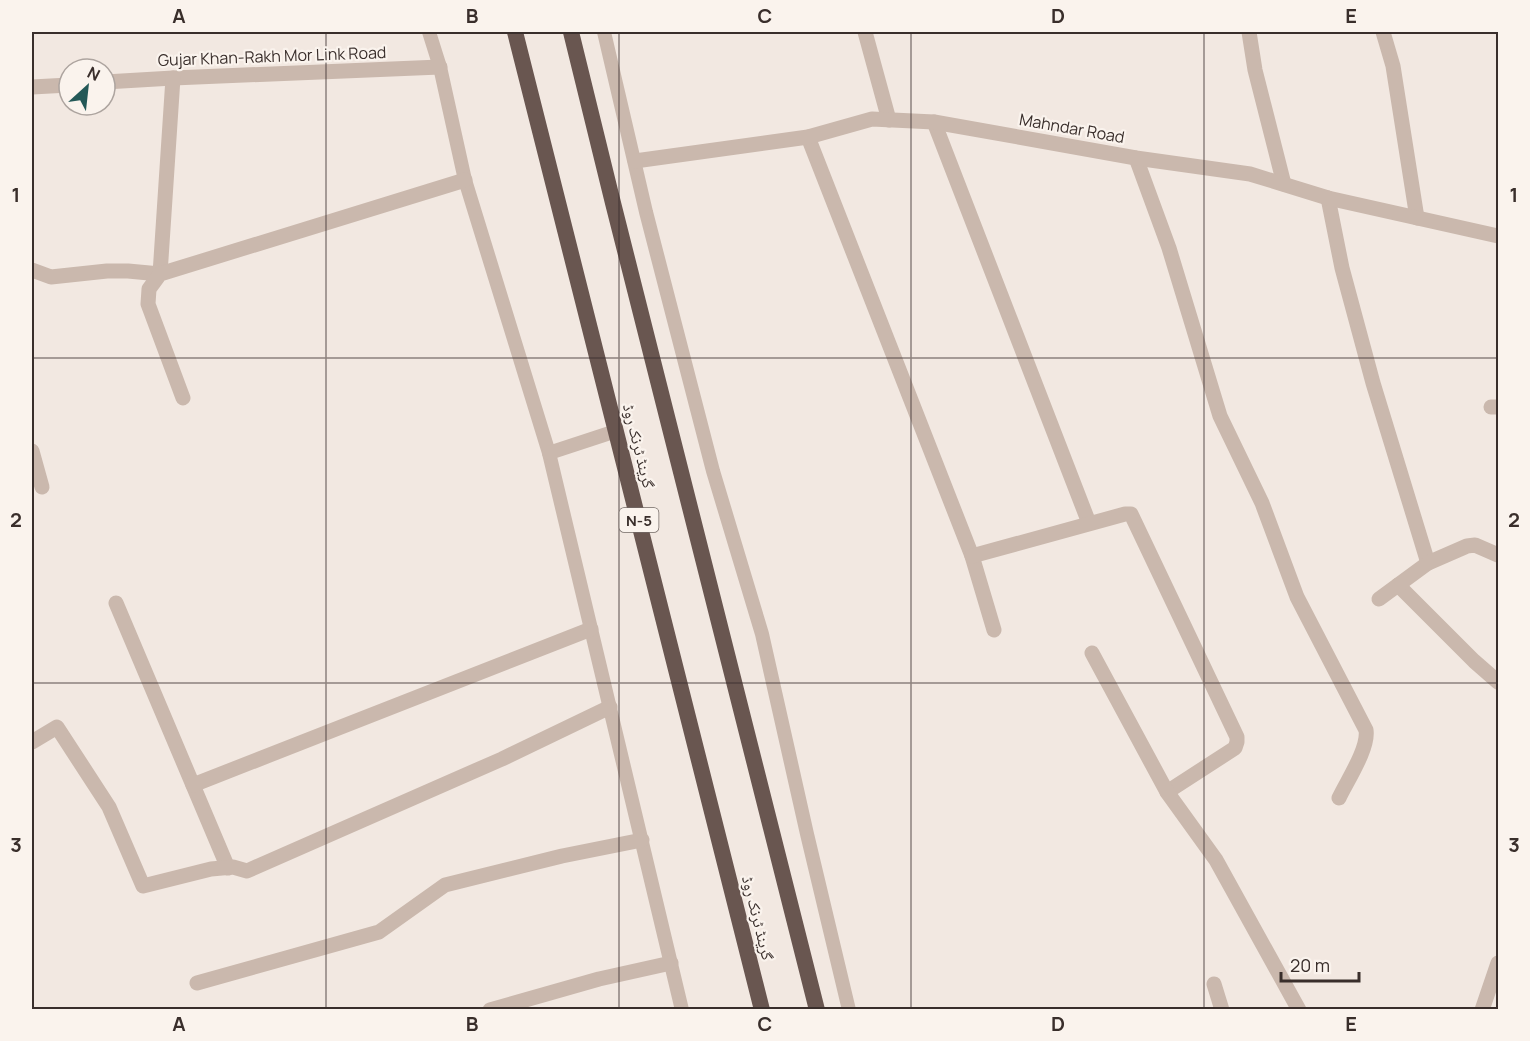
<svg xmlns="http://www.w3.org/2000/svg" width="1530" height="1041" viewBox="0 0 1530 1041" font-family="Manrope,'Noto Naskh Arabic',sans-serif">
  <style>
    .lines { fill: none; stroke-linecap: round; stroke-linejoin: round }
    .service { stroke: #cab8ad; stroke-width: 14 }
    .minor { stroke: #cab8ad; stroke-width: 15 }
    .tertiary { stroke: #cab8ad; stroke-width: 15 }
    .trunk { stroke: #695650; stroke-width: 16 }
    .grid { fill: none; stroke: #392e2b; stroke-width: 1.5; stroke-opacity: 0.55 }
    .labels { text-anchor: middle; dominant-baseline: central; stroke-width: 4.5; stroke-linejoin: round; paint-order: stroke }
    .shield { fill: #faf3ed; stroke: #736965; stroke-width: 1.5 }
    .shield-label { font-size: 15px; font-weight: bold; fill: #392e2b }
    .street-label { font-size: 16px; fill: #392e2b; stroke: #faf3ed }
    .neatline { fill: none; stroke: #392e2b; stroke-width: 2 }
    .grid-label { font-size: 20px; text-anchor: middle; font-weight: bold; fill: #392e2b }
  </style>
  <rect width="100%" height="100%" fill="#f2e8e1"/>
  <g class="lines">
    <!-- service -->
    <g class="service">
      <path d="M429,32L440,67L465,180L549,453L682,1010"/>
      <path d="M604,32L646,212L713,471L762,634L807,834L849,1010"/>
      <path d="M549,453L616,431"/>
    </g>
    <!-- minor -->
    <g class="minor">
      <path d="M865,32L889,120"/>
      <path d="M1249,32L1255,70L1284,184"/>
      <path d="M1383,32L1393,66L1417,218"/>
      <path d="M105,82L173,78L440,67"/>
      <path d="M32,87L69,85"/>
      <path d="M934,122L1089,523"/>
      <path d="M808,137L972,556L994,630"/>
      <path d="M1136,158L1169,248L1220,416L1262,503L1297,597L1366,730C1369,748 1347,781 1339,798"/>
      <path d="M1328,198L1342,268L1373,383L1428,563"/>
      <path d="M32,270L51,277L107,271H128L160,274L173,78"/>
      <path d="M183,398L148,304L149,289L160,274L465,180"/>
      <path d="M1491,407H1498"/>
      <path d="M32,451L42,487"/>
      <path d="M972,556L1125,514H1131L1237,737V742L1235,748L1167,792"/>
      <path d="M1398,585L1474,661L1498,682"/>
      <path d="M1379,599L1428,563L1467,546L1475,545L1498,555"/>
      <path d="M116,603L228,868"/>
      <path d="M1092,653L1167,792L1216,860L1299,1010"/>
      <path d="M32,742L57,727L109,807L143,886L211,869L233,867L247,871L502,759L610,707"/>
      <path d="M193,785L591,629"/>
      <path d="M197,983L379,932L445,885L562,856L642,840"/>
      <path d="M1214,984L1222,1010"/>
      <path d="M490,1010L599,979L671,963"/>
      <path d="M1482,1010L1498,963"/>
    </g>
    <!-- tertiary -->
    <path class="tertiary" d="M635,161L808,137L872,119L934,122L1136,158L1250,174L1328,198L1498,236"/>
    <!-- trunk -->
    <g class="trunk">
      <path d="M515,32L762,1010"/>
      <path d="M571,32L613,203L817,1010"/>
    </g>
  </g>
  <!-- grid -->
  <path class="grid" d="M326,32V1010M619,32V1010M911,32V1010M1204,32V1010M32,358H1498M32,683H1498"/>
  <g class="labels">
    <!-- shield labels -->
    <rect class="shield" x="619.5" y="508" width="39" height="24" rx="4.5"/>
    <g class="shield-label">
      <text x="639" y="520">N-5</text>
    </g>
    <!-- street labels -->
    <g class="street-label">
      <text transform="translate(272 56) rotate(-2)">Gujar Khan-Rakh Mor Link Road</text>
      <text transform="translate(1072 128) rotate(10)">Mahndar Road</text>
      <text transform="translate(639 446) rotate(76)">گرینڈ ٹرنک روڈ</text>
      <text transform="translate(758 918) rotate(76)">گرینڈ ٹرنک روڈ</text>
    </g>
  </g>
  <!-- border -->
  <rect width="1530" height="1041" fill="none" stroke="#faf3ed" stroke-width="66"/>
  <!-- north arrow -->
  <g transform="translate(87 87) rotate(27)"><circle r="28" fill="#faf3ed" stroke="#ada49f" stroke-width="1.5"/>
  <path d="M0-4.5L10 22L0 15L-10 22Z" fill="#235857"/>
  <text y="-9" font-size="16" font-weight="bold" text-anchor="middle" fill="#392e2b">N</text>
  </g>
  <!-- scale -->
  <path d="M1281 972v9h78v-9" fill="none" stroke="#392e2b" stroke-width="3"/>
  <text x="1290" y="972" font-size="18" fill="#392e2b" stroke="#faf3ed" stroke-width="4.5" paint-order="stroke">20 m</text>
  <rect x="33" y="33" width="1464" height="975" class="neatline"/>
  <g class="grid-label">
    <text x="179" y="23">A</text>
    <text x="472" y="23">B</text>
    <text x="765" y="23">C</text>
    <text x="1058" y="23">D</text>
    <text x="1351" y="23">E</text>
    <text x="16" y="202">1</text>
    <text x="1514" y="202">1</text>
    <text x="16" y="527">2</text>
    <text x="1514" y="527">2</text>
    <text x="16" y="852">3</text>
    <text x="1514" y="852">3</text>
    <text x="179" y="1031">A</text>
    <text x="472" y="1031">B</text>
    <text x="765" y="1031">C</text>
    <text x="1058" y="1031">D</text>
    <text x="1351" y="1031">E</text>
  </g>
</svg>
